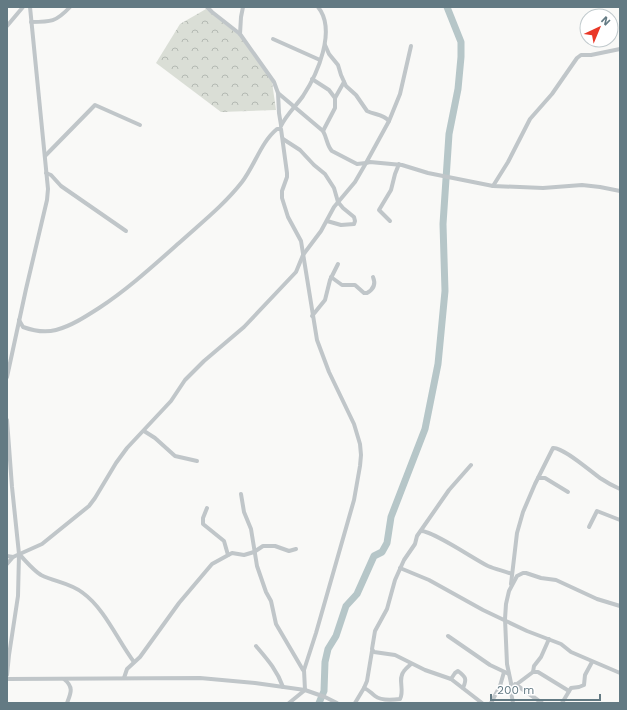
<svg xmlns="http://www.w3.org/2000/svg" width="627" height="710" viewBox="0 0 627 710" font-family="'Work Sans',sans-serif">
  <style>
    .forest { fill: url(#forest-crowns) }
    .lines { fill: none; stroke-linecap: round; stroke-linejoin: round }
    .river { stroke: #b6c6c8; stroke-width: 7 }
    .minor { stroke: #c0c6c9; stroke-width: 4 }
  </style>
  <defs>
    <pattern id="forest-crowns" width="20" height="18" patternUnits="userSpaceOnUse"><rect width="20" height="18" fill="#daded6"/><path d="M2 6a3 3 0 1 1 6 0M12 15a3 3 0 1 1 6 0" fill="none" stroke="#b4b9b3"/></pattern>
  </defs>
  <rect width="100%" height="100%" fill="#f9f9f7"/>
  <!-- forest -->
  <path class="forest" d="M206,9L240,36L272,82L276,110L221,112L156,63L180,24Z"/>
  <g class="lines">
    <!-- river -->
    <path class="river" d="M319,703L324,691L325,662L328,649L336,636L346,606L357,594L374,556L382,552L387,543L391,517L425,429L438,364L445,291L443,224L449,134L458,89L461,57V42L447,7"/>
    <!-- minor -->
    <g class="minor">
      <path d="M207,7L212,12L240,34L274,82L278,93L279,113L281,125"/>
      <path d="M31,22C51,22 56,22 70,7"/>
      <path d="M7,26L23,7"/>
      <path d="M240,34L241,17L243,7"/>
      <path d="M273,39L320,60"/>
      <path d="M325,45L329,54L338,65L341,75L346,86L356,95L367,111C375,115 383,114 389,121"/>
      <path d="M312,79L329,90L335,98"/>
      <path d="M278,93L323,131C327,138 327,146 332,151L357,164L366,163L389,121L400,94L411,46"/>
      <path d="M281,126C286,115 296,106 303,96C317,75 337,30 318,7"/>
      <path d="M323,131L335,108V98L344,82"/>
      <path d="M283,139L300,150L314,165L325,174L334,188L338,202L343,208L354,217L355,221L354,224L341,225L327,221"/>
      <path d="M45,156L95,105L140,125"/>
      <path d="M46,173L51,175L61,186L126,231"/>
      <path d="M493,186L508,162L530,119L552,94L577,58L581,55H591L620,49"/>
      <path d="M390,221L379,210L391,190L395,174L399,164"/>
      <path d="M331,277L342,285H355L364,293H367C374,289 376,284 373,277"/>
      <path d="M312,316L325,300L330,280L338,264"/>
      <path d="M19,320L23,327C34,331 44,333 56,330C71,326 85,317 99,308C128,289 153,266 179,243C201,223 224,205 242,182C255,165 261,142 277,129H281L287,173V177L282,191V198L288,217L301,241L317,340L329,372L354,424L360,444L361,455L360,466L354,500L316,633L304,670L305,690L289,703"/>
      <path d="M7,377L26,289L47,200L48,189L30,7"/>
      <path d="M7,420L12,487L19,554L18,596L9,655L7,675"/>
      <path d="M144,431L155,438L175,456L197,461"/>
      <path d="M471,465L449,490L417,536L415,544L404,560L395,580L387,609L375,631L372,649L374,652L395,655L425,670L451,679L482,703"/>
      <path d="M538,478H545L568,492"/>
      <path d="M241,494L244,512L251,529L257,566L266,592L271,601L276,624L303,670"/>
      <path d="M207,508L203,518V524L224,541L228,555"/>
      <path d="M589,527L597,511L620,520"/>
      <path d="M421,531C433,531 474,559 488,566C495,569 504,571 512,574"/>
      <path d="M19,554C26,561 33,570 41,575C55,582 71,583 83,593C105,609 118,641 134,662"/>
      <path d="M7,556L13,557L42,544L89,506L95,498L116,463L127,448L171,401L185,380L204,361L244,327L296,272L303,255L321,231L334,207L355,182L366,163L370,162L402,165L428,173L493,186L543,188L582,185L600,187L620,191"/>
      <path d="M7,564L13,557"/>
      <path d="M400,568L429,580L483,610L527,631L561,644L571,652L620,673"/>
      <path d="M511,584L517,533L523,512L535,484L553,448C563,447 590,471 600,478C606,482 613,486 620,489"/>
      <path d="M448,636L490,665L509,674"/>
      <path d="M256,646C267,659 277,670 283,687"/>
      <path d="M533,672L534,666L541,657L549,639"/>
      <path d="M124,678L127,669L140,657L179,603L212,564L232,553L244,555L254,552L263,546H275L289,551L296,549"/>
      <path d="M7,679L200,678L255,683L305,690L325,697L337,703"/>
      <path d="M64,679C74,687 71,693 67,703"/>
      <path d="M451,679L455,673L458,671C466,677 467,679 463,688"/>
      <path d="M515,684L542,703"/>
      <path d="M517,684L533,672H538L569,691"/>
      <path d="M364,688C369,690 371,693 375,696C381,701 392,700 400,699C405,690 397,679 404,671C406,668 409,666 411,664"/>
      <path d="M355,703L364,688L367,681L372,651"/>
      <path d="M491,703L500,686L504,672"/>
      <path d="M513,703L511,692V683L507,664L505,619L506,604L509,591L517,576L523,573H526L541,578L556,580L597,599L620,606"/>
      <path d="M562,703L571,688L579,687L584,685L585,675L592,662"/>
    </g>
  </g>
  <!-- border -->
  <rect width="627" height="710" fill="none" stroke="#637a83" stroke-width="16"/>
  <!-- north arrow -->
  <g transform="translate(599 28) rotate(44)"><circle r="19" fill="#ffffff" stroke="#c1cacd"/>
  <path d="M0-3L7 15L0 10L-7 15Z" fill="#e93827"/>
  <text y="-6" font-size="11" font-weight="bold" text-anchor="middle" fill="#637a83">N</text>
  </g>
  <!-- scale -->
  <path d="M491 694v6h109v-6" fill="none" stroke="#637a83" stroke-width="2"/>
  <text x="497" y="694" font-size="12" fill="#637a83" stroke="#ffffff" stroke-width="3" paint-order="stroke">200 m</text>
</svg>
